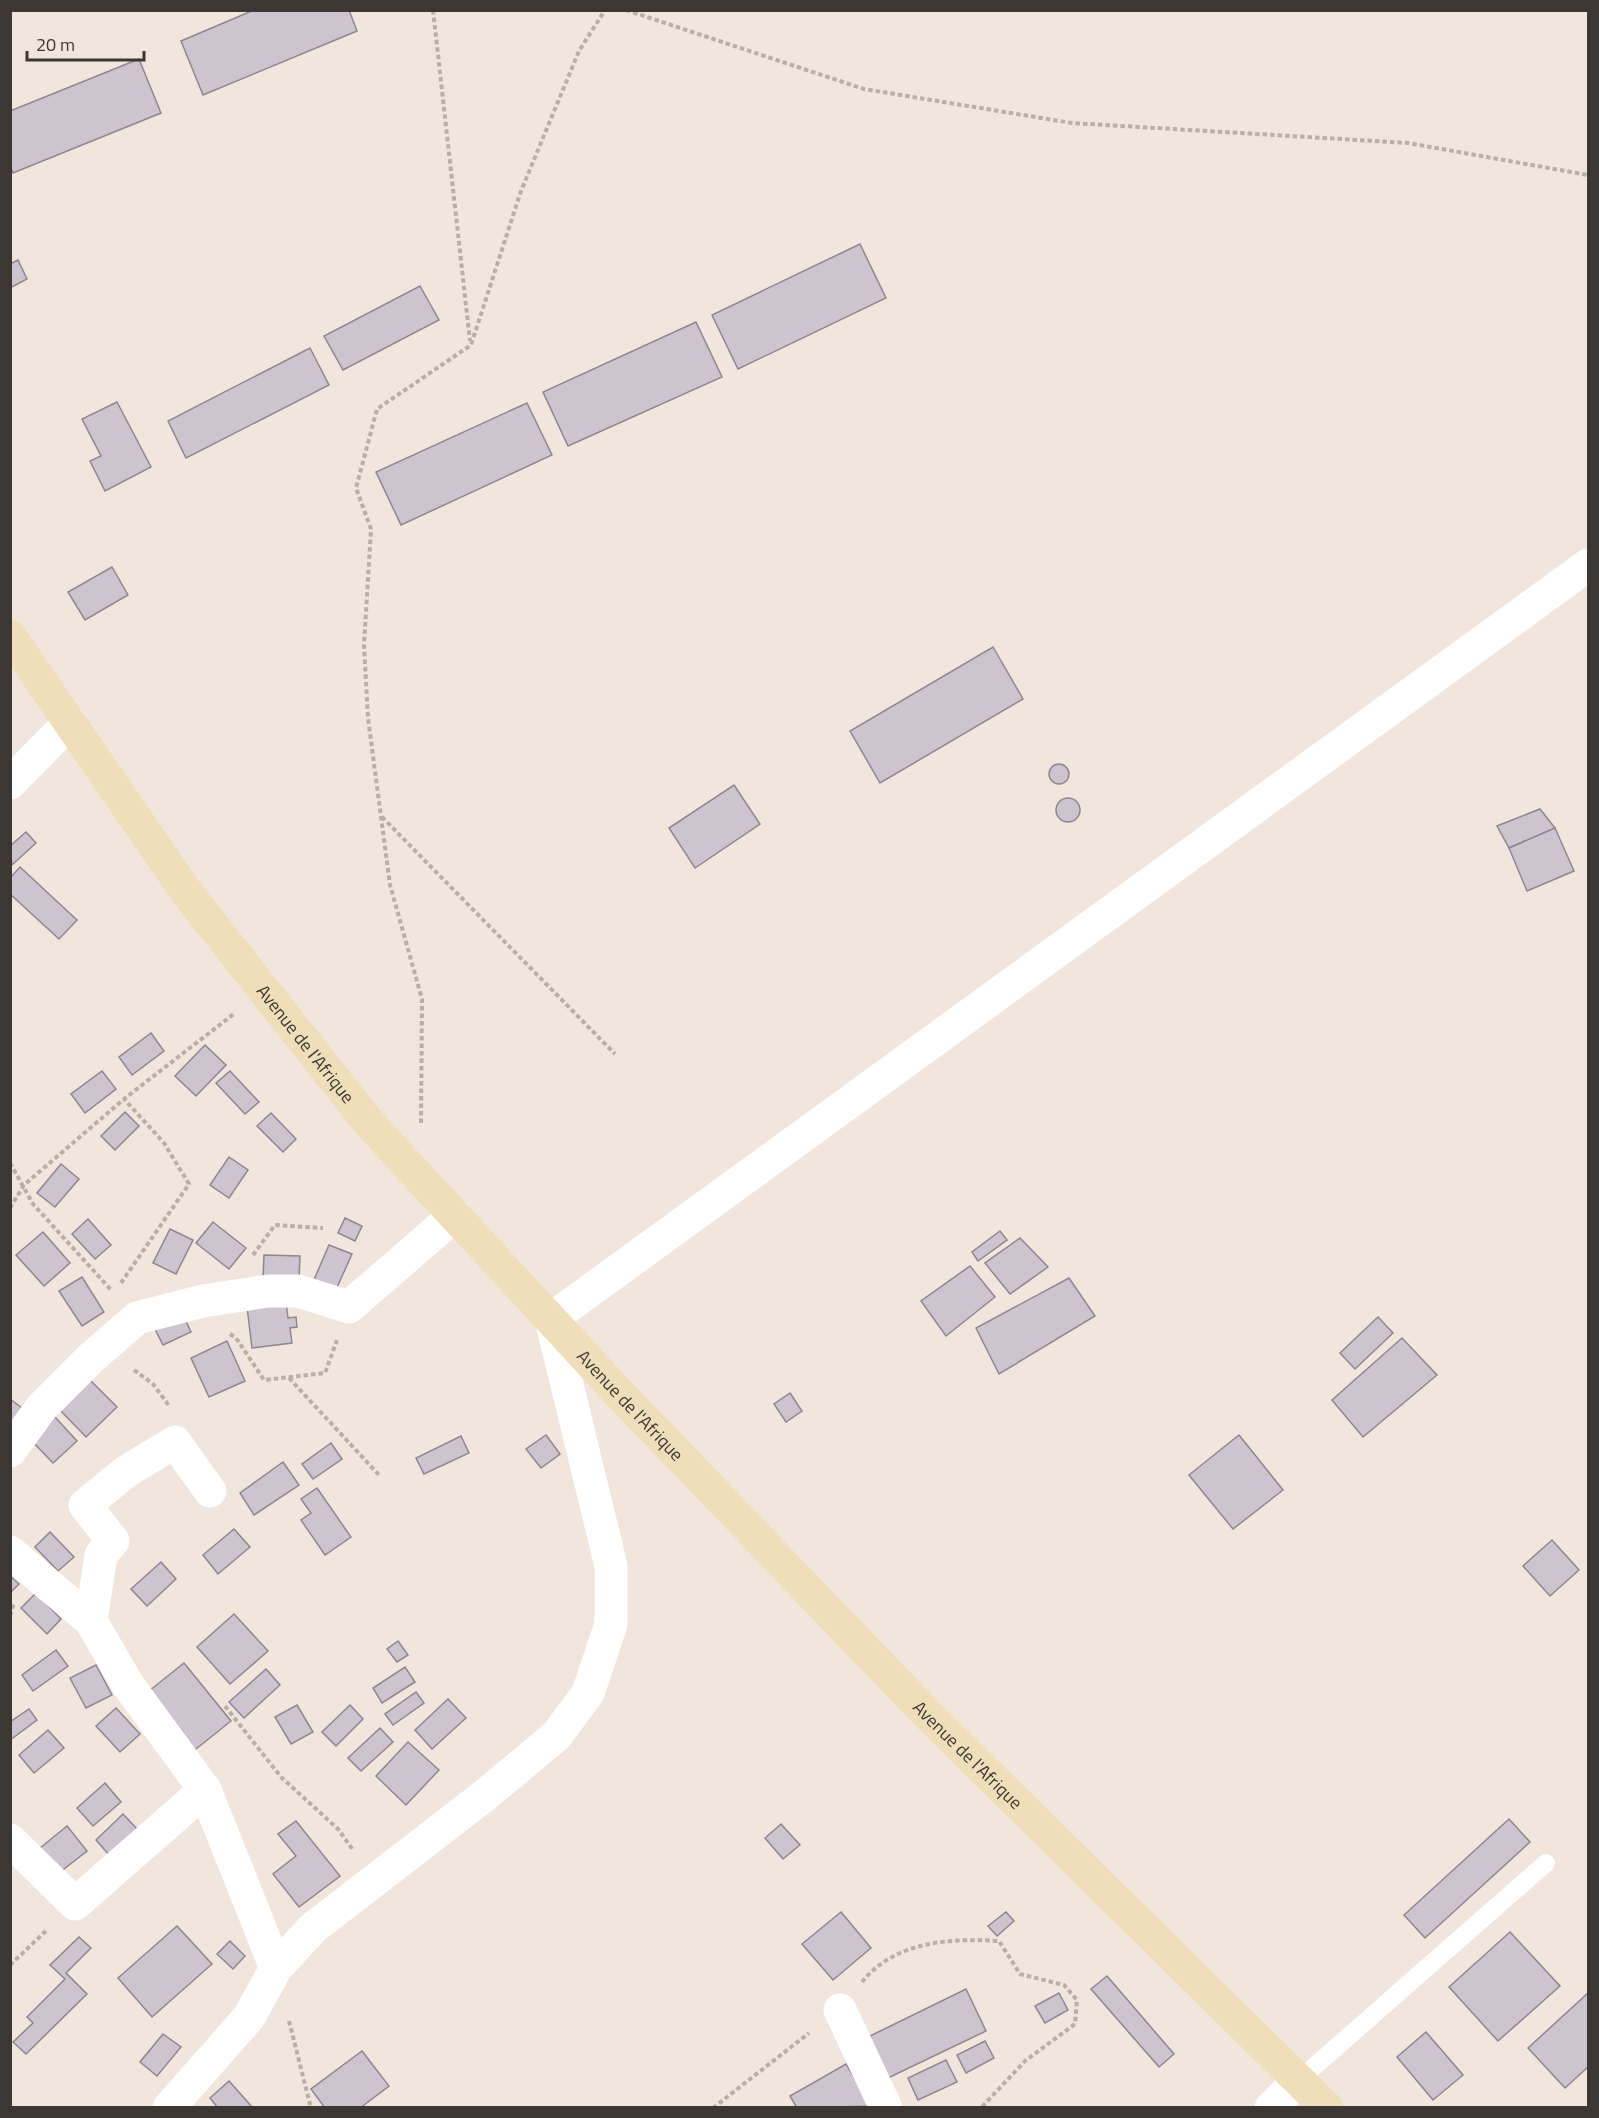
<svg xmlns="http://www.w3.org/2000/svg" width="1599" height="2118" viewBox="0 0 1599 2118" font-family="'Titillium Web',sans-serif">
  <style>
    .building { fill: #cec4d0; stroke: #8f8691; stroke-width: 1.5 }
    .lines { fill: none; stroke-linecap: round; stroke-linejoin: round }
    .path { stroke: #b9afa7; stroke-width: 4; stroke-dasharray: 4.5 3; stroke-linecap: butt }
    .lane { stroke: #fff; stroke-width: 18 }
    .street { stroke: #fff; stroke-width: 33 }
    .secondary { stroke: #efdeb9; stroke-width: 33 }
    .labels { text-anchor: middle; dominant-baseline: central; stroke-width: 4.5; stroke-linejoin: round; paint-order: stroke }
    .street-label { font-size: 18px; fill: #3c3733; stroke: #f2e5db }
  </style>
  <rect width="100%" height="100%" fill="#f2e5db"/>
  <!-- building -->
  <g class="building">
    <path d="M254,10H349L357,31L203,95L181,41Z"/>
    <path d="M139,59L161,113L13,173L10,165V111Z"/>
    <path d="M860,244L886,298L738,369L712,315Z"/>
    <path d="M18,260L27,279L10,288V264Z"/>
    <path d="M420,286L439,320L343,370L324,336Z"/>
    <path d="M696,322L722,377L568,446L543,392Z"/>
    <path d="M310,348L329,385L186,458L168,421Z"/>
    <path d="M117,402L151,467L105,491L90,461L101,456L82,419Z"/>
    <path d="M527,403L552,455L401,525L376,472Z"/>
    <path d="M112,567L128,595L85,620L68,592Z"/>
    <path d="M993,647L1023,699L880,783L850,731Z"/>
    <circle cx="1059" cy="774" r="10"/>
    <path d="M734,785L760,824L695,868L669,828Z"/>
    <circle cx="1068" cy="810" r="12"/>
    <path d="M1540,809L1555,828L1509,848L1497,826Z"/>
    <path d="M1555,828L1574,871L1527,891L1509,848Z"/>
    <path d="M26,832L36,843L12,865L10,846Z"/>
    <path d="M20,867L77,920L59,939L10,894V878Z"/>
    <path d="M151,1033L164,1051L132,1075L119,1057Z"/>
    <path d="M205,1045L226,1065L196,1096L175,1076Z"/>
    <path d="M102,1071L116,1089L85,1113L71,1094Z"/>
    <path d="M230,1071L259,1102L245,1114L216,1083Z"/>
    <path d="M125,1112L139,1126L115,1150L101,1136Z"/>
    <path d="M271,1113L296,1139L283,1152L257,1126Z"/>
    <path d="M229,1157L248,1170L229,1198L210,1185Z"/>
    <path d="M61,1164L79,1179L55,1207L37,1193Z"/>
    <path d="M345,1218L362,1226L355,1241L338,1233Z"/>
    <path d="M88,1219L111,1245L95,1259L72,1234Z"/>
    <path d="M213,1222L246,1248L229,1269L196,1243Z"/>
    <path d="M170,1229L193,1240L176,1274L153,1263Z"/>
    <path d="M1000,1231L1007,1240L978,1261L972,1252Z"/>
    <path d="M43,1232L70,1263L44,1286L16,1255Z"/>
    <path d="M1020,1238L1048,1267L1010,1294L985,1263Z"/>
    <path d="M329,1245L352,1254L335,1292L313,1282Z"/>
    <path d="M264,1255L300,1256L299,1279L263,1278Z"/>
    <path d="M970,1266L995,1297L946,1336L921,1301Z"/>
    <path d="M82,1277L104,1312L82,1326L59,1291Z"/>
    <path d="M1069,1278L1095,1316L999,1374L976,1328Z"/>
    <path d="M286,1302L288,1318L296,1317L297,1327L290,1328L292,1343L252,1348L247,1307Z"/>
    <path d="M183,1315L191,1332L163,1345L155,1329Z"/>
    <path d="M1378,1317L1393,1333L1355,1369L1340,1353Z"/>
    <path d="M1402,1338L1437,1375L1363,1437L1332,1400Z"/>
    <path d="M227,1341L245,1381L209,1397L191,1358Z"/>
    <path d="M89,1379L117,1407L86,1437L59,1409Z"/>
    <path d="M790,1393L802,1411L786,1422L774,1404Z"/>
    <path d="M10,1399L26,1411L10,1431Z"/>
    <path d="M54,1416L77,1441L53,1463L29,1438Z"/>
    <path d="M546,1435L560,1454L541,1468L526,1449Z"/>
    <path d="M1239,1435L1283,1490L1233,1529L1189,1475Z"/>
    <path d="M461,1436L469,1453L424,1474L416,1458Z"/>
    <path d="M331,1443L342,1459L313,1479L302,1464Z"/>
    <path d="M283,1462L299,1485L254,1515L240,1493Z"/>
    <path d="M317,1488L351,1537L325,1555L301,1520L311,1513L301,1499Z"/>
    <path d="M234,1529L250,1547L218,1574L203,1555Z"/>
    <path d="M50,1532L74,1557L58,1571L35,1547Z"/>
    <path d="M1552,1540L1579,1570L1550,1596L1523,1566Z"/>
    <path d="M161,1562L176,1579L147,1606L131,1589Z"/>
    <path d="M10,1576L19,1584L10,1593Z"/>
    <path d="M36,1593L61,1619L47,1634L21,1608Z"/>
    <path d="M234,1614L268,1651L230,1684L197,1647Z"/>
    <path d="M398,1641L408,1655L397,1662L387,1649Z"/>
    <path d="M56,1650L68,1666L33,1691L22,1675Z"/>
    <path d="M184,1663L231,1721L191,1753L144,1695Z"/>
    <path d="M96,1665L112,1695L86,1708L70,1678Z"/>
    <path d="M405,1667L415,1682L382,1703L373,1688Z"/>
    <path d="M266,1669L280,1685L244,1718L229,1702Z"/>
    <path d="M416,1692L424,1703L393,1725L385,1714Z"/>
    <path d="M448,1699L466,1718L432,1749L415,1730Z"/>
    <path d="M297,1705L313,1732L291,1744L275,1717Z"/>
    <path d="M350,1705L363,1719L336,1746L322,1732Z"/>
    <path d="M116,1708L140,1734L120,1752L96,1726Z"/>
    <path d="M29,1709L37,1720L10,1740V1722Z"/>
    <path d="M380,1728L393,1742L361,1771L348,1758Z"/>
    <path d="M48,1730L64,1748L34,1773L19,1755Z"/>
    <path d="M408,1742L439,1770L406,1805L376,1776Z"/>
    <path d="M105,1783L121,1802L93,1826L77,1808Z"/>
    <path d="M123,1814L138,1830L110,1856L96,1840Z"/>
    <path d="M1509,1819L1530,1842L1425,1938L1404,1915Z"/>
    <path d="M296,1821L340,1876L299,1907L273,1874L296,1856L278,1834Z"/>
    <path d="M781,1824L800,1845L783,1859L765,1838Z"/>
    <path d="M67,1826L87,1851L60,1872L40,1848Z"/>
    <path d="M841,1912L871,1948L833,1980L802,1944Z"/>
    <path d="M1006,1912L1014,1921L997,1936L988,1926Z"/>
    <path d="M177,1926L212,1964L152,2017L118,1978Z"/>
    <path d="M1510,1932L1560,1986L1498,2041L1449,1987Z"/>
    <path d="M79,1937L91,1948L66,1973L87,1994L26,2054L13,2042L33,2023L27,2017L65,1979L50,1965Z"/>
    <path d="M230,1941L245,1956L233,1969L217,1954Z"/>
    <path d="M1107,1976L1174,2054L1159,2067L1091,1989Z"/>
    <path d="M966,1989L986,2031L888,2078L868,2037Z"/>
    <path d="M1059,1993L1068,2010L1045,2023L1035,2006Z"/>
    <path d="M1588,1993V2067L1565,2088L1528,2048Z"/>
    <path d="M1426,2032L1463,2075L1433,2100L1397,2057Z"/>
    <path d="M163,2034L181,2047L157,2076L140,2062Z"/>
    <path d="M985,2041L994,2058L966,2073L957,2055Z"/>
    <path d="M362,2051L389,2086L360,2108H325L311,2089Z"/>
    <path d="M946,2060L957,2082L918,2100L908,2078Z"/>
    <path d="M846,2064L872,2106L797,2108L790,2096Z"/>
    <path d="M229,2081L253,2108H218L210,2098Z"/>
  </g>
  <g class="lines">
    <!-- path -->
    <g class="path">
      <path d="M433,10L470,341"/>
      <path d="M626,10L864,89L1072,123L1408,143L1588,175"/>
      <path d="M382,817L615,1054"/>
      <path d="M421,1123L422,999L390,885L368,718L364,645L371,529L356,488L377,409L471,345L521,191L579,51L605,10"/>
      <path d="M10,1163L33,1204L112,1291"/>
      <path d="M10,1208L24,1185L124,1099L235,1013"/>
      <path d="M253,1255L275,1225L323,1228"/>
      <path d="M121,1283L189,1184L164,1143L124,1099"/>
      <path d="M230,1334L236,1338L264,1380L325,1373L337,1340"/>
      <path d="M134,1370L153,1384L170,1407"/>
      <path d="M289,1378L379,1475"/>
      <path d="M10,1616L14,1602"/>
      <path d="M225,1706L281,1777L338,1829L353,1850"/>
      <path d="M10,1965L48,1929"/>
      <path d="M862,1982C895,1941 950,1938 999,1941L1020,1974L1064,1985L1077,2000L1075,2024L1025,2061L981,2108"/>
      <path d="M289,2021L311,2108"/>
      <path d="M713,2108L809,2033"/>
    </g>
    <!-- lane -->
    <path class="lane" d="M1299,2080L1546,1863"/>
    <!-- street -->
    <g class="street">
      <path d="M10,783L70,722"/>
      <path d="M10,1451L41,1408L91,1358L137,1318L203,1301L268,1291H298L349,1307L455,1215"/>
      <path d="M10,1552L91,1621L128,1685L205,1790L276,1968"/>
      <path d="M91,1621L101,1555L113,1541L85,1505L127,1471L175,1442L210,1491"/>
      <path d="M10,1840L75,1904L205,1790"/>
      <path d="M840,2010L886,2108"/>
      <path d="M169,2108L249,2017L276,1968L313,1928L484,1796L556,1736L588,1693L611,1624V1566L551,1319L1588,565"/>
      <path d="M1271,2108L1299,2080"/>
    </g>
    <!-- secondary -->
    <path class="secondary" id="s1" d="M10,636L187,893L369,1123L616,1390L928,1715L1327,2108"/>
  </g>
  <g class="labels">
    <!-- street labels -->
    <g class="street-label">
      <text stroke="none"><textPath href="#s1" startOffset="504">Avenue de l'Afrique</textPath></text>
      <text stroke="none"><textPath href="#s1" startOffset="990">Avenue de l'Afrique</textPath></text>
      <text stroke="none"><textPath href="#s1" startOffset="1476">Avenue de l'Afrique</textPath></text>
    </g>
  </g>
  <!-- border -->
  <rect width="1599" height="2118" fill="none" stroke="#3c3733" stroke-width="24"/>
  <!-- scale -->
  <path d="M27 51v9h117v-9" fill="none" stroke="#3c3733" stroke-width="3"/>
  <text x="36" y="51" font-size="18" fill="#3c3733" stroke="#f2e5db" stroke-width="4.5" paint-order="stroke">20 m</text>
</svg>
